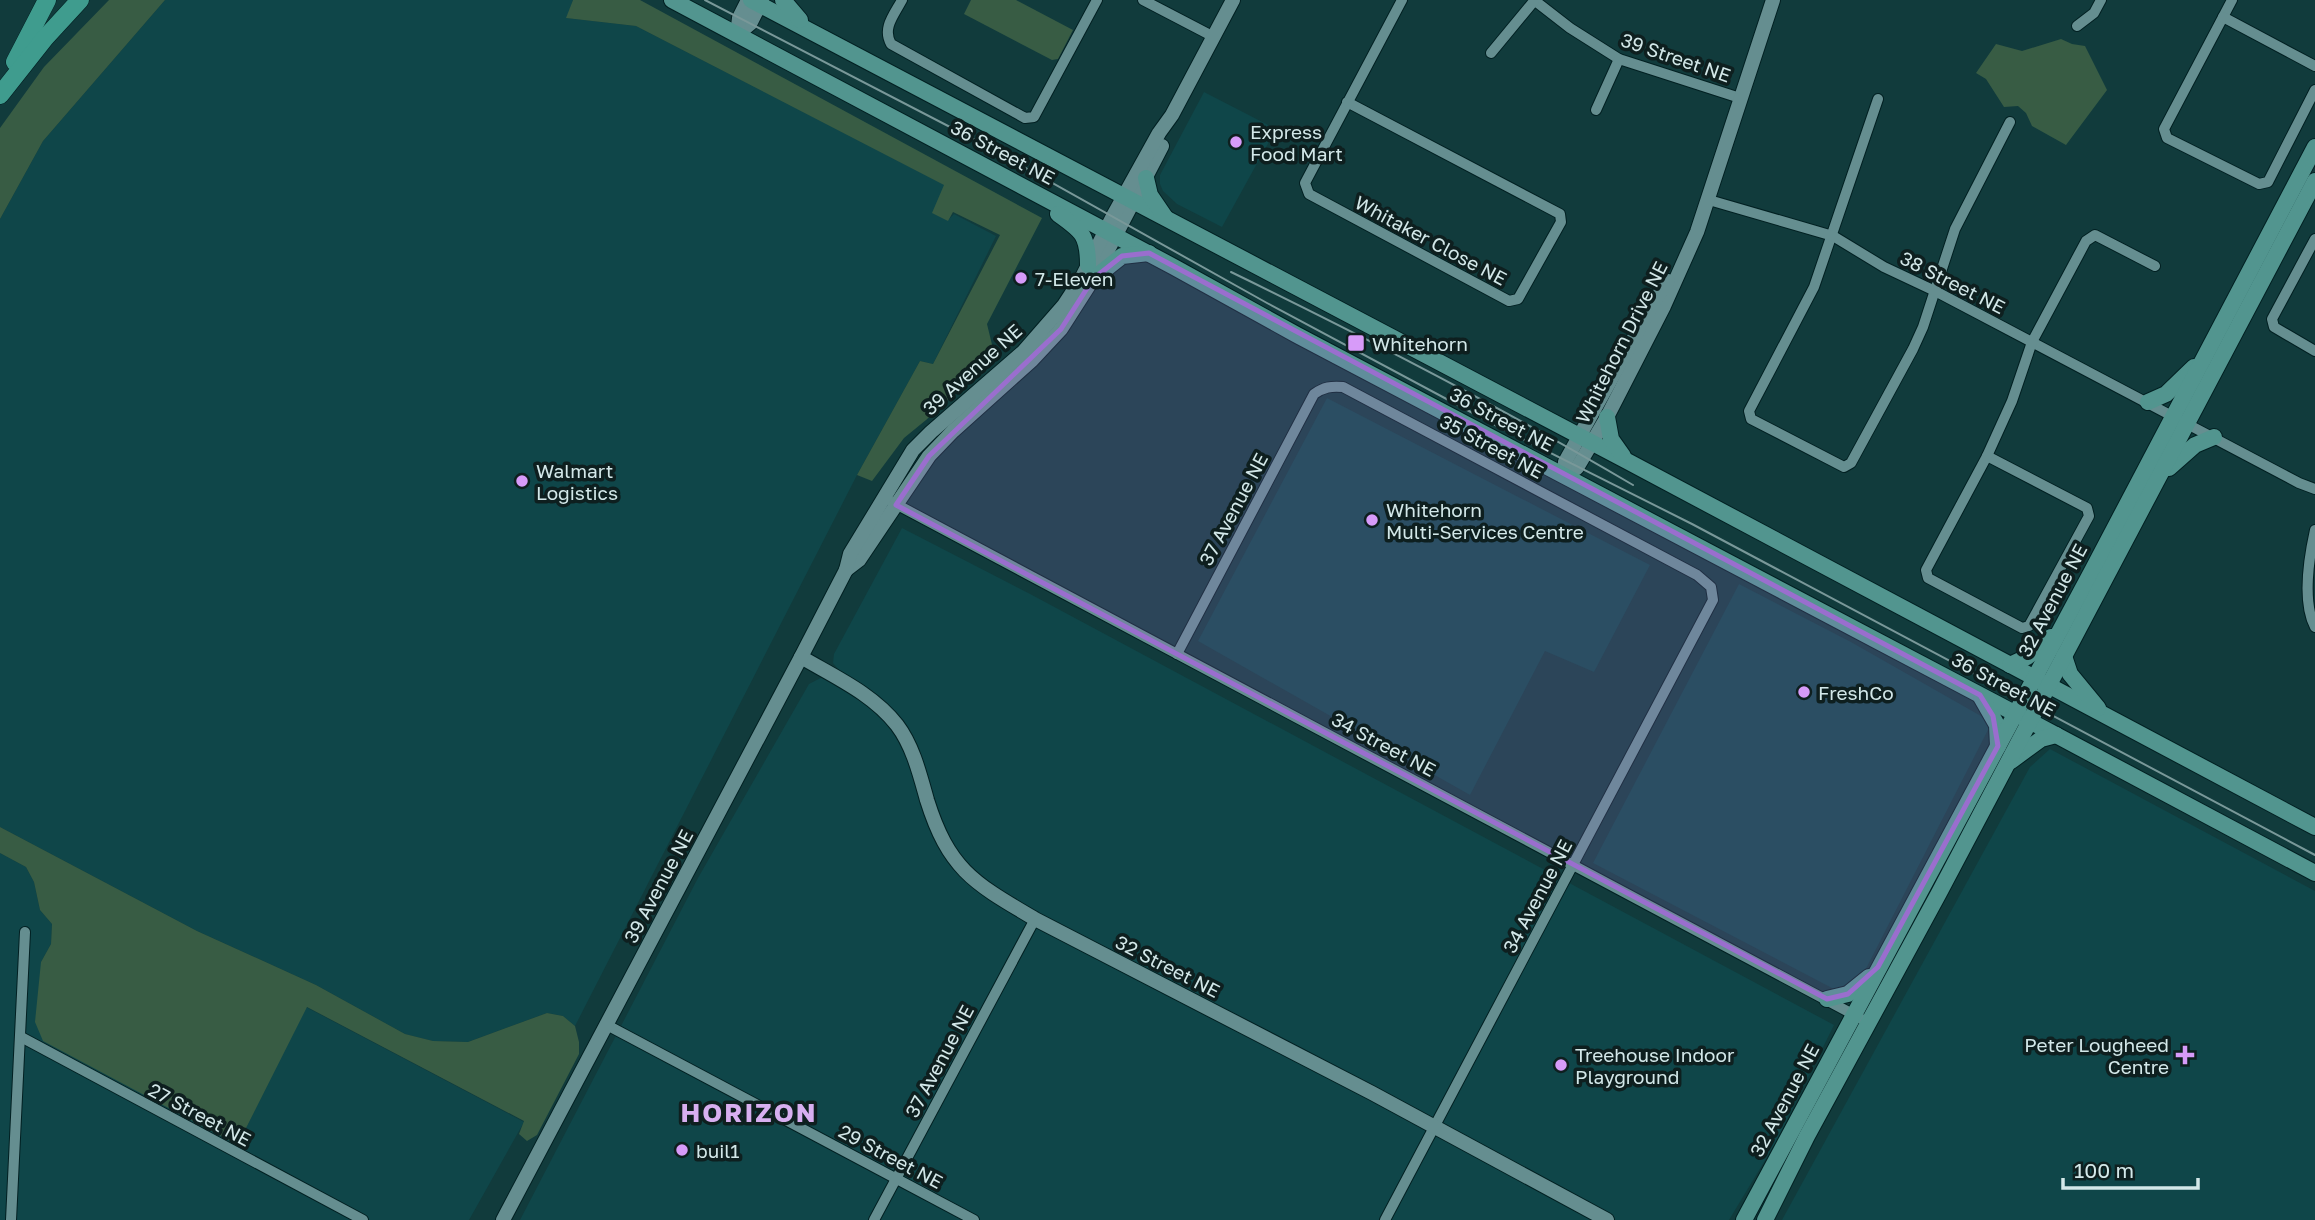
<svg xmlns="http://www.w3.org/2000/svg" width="2315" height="1220" viewBox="0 0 2315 1220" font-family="'Golos Text',sans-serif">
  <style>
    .built { fill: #0f4649 }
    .green { fill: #385c44 }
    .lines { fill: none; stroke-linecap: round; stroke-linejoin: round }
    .minor-casing { stroke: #022022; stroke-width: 12 }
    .tertiary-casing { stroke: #022022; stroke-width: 16 }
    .secondary-casing { stroke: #022022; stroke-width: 18 }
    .primary-casing { stroke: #022022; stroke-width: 19 }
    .minor { stroke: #658e90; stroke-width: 10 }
    .tertiary { stroke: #658e90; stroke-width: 14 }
    .secondary { stroke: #52958f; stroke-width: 16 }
    .primary { stroke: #3f9c8e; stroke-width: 18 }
    .tram { stroke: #799899; stroke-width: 2 }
    .marked { fill: #9a6ece; fill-opacity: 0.2; stroke: #9a6ece; stroke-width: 5; stroke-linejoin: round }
    .poi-dot { fill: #d79bf9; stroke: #0e1f1f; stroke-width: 2.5 }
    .labels { text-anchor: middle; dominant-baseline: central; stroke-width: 7; stroke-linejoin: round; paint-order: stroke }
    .street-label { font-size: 19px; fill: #d3e8e9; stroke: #0e1f1f }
    .poi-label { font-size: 19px; fill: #d3e8e9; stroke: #0e1f1f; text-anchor: start }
    .district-label { font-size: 26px; font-weight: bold; letter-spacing: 2px; fill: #d7aff0; stroke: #0e1f1f }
  </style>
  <rect width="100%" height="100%" fill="#113b3c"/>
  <!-- built -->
  <g class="built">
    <path d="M165,0H573L567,18L636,26L945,185L933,213L948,220L954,214L996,236L933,364L920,361L857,475L575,1026L563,1016L547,1013L468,1042L433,1041L405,1034L316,985L197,931L0,827V219L43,141Z"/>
    <path d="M1204,92L1276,129L1222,227L1177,204L1163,191L1160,184V175Z"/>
    <path d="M1327,398L1650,565L1594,672L1545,651L1470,795L1198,641Z"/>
    <path d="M902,528L1032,595L1834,1025L1776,1142L1729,1220H520L698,878L809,684L838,669L833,663L834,654Z"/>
    <path d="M1739,584L1851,642L1981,716L1990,726L1851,998L1593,863Z"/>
    <path d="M2050,749L2315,891V1220H1782L2030,767Z"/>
    <path d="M0,853L26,867L34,882L40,910L52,924L51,944L41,962L239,1142L306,1007L524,1122L469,1220H0Z"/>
  </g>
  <!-- green -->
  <g class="green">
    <path d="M109,0H165L43,141L0,219V128L44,67Z"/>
    <path d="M573,0H640L1042,218L987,324L995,357L926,420L904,438L872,481L857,475L920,361L933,364L1000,235L953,212L948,221L932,213L944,185L636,26L566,18Z"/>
    <path d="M971,0H1016L1073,30L1058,59L1052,60L964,14Z"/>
    <path d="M2061,39L2072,44L2085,46L2107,90L2066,145L2032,126L2026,113L2018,106L2004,107L1986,79L1976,73L1996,44L2022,51Z"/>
    <path d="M0,827L197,931L316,985L405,1034L433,1041L468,1042L547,1013L563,1016L575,1026L579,1042V1054L537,1135L527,1141L519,1134L524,1121L307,1007L239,1142L234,1143L43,1041L35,1022L41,962L51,944L52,924L40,910L34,882L26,867L0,853Z"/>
  </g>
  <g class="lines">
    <!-- minor casing -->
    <g class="minor-casing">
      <g id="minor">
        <path d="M902,0C894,15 882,28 891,44L1025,118L1034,117L1097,0"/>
        <path d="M1143,0L1214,37"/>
        <path d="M1534,0L1570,28L1619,59L1740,98"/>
        <path d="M2232,0L2164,129L2167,138L2259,184L2268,182L2315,90"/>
        <path d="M2223,17L2315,66"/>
        <path d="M2077,26L2094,13L2101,0"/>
        <path d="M1491,53L1534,1"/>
        <path d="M1878,99L1814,287L1749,411L1751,419L1844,467L1851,463L1913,349L1923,327L1955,229L2010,122"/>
        <path d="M1347,102L1560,214L1561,222L1518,299L1509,301L1309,194L1305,183L1402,0"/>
        <path d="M1596,110L1619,59"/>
        <path d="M1709,200L1833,236L1884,267L1935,291L2299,483L2315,489"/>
        <path d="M2315,239L2272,319L2274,327L2315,351"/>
        <path d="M1987,456L2087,508L2089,516L2029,626L2022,628L1928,578L1926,570Z"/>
        <path d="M1987,456L2012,401L2032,342L2086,241L2095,235L2155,266"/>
        <path d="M892,502L1860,1018"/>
        <path d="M2315,530C2309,557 2302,602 2315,627"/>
        <path d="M1177,654L1314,394C1324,387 1331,386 1343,387L1697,575L1711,587L1713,600L1385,1220"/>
        <path d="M605,1024L974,1220"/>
        <path d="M21,1037L363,1220"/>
        <path d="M11,1220L25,932"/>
        <path d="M874,1220L1035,919"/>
      </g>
    </g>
    <!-- tertiary casing -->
    <g class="tertiary-casing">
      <g id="tertiary">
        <path d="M737,35L750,24L762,0"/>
        <path d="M737,35L739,18L748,0"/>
        <path d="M1564,476L1577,468L1607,417L1664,306L1697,232L1773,0"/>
        <path d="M1564,476L1565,462L1655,300L1668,281"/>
        <path d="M846,570L859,560L929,456L953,431L1032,360L1061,329L1093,279L1162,146"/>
        <path d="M801,657C835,677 873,694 897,725C913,746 920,775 927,800C949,870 974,883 1035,919L1372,1093L1607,1220"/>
        <path d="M503,1220L801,657L846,570L850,554L913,450L931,432L1023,352L1064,305L1081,279L1113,216L1159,133L1172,115L1233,0"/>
      </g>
    </g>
    <!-- secondary casing -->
    <g class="secondary-casing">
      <g id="secondary">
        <path d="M672,0L1174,267L1297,335L2056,735L2315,873"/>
        <path d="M751,0L1627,461L2315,827"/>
        <path d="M783,0L800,20"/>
        <path d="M1146,178L1150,195L1165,217"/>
        <path d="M1058,214C1082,231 1088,235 1088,265"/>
        <path d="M1093,279L1122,256L1149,253"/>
        <path d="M2148,402L2166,394L2194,367"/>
        <path d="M1607,417L1611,439L1623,456"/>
        <path d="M2169,468L2195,445L2214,437"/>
        <path d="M2064,656L2070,674L2098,708"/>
        <path d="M2010,665L2027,657L2051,637"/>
        <path d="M1981,697L1997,725L1998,746"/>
        <path d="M2011,761L2041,739L2056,735"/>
        <path d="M1827,999L1848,994L1869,977"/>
        <path d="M1744,1220L2092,571L2315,147"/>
        <path d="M1765,1220L1807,1136L1939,893L2315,181"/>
      </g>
    </g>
    <!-- primary casing -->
    <g class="primary-casing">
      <g id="primary">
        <path d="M15,62L47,0"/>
        <path d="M0,95L45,38L80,0"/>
      </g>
    </g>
    <!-- minor -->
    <use href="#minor" class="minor"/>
    <!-- tertiary -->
    <use href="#tertiary" class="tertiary"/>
    <!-- secondary -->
    <use href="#secondary" class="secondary"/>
    <!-- primary -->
    <use href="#primary" class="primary"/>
    <!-- tram -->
    <g class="tram">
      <path d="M705,0L979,142L1267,303L1497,426L1692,524L2315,855"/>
      <path d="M1231,272C1367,338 1503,408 1633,485"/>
    </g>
  </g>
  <!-- marked area -->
  <path class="marked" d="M1149,253L1980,695L1993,716L1998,746L1878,967L1848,994L1827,999L896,505L929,456L1061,329L1093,279L1122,256Z"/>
  <!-- markers -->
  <g class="poi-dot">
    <circle cx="1236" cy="142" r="7"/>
    <circle cx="1021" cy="278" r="7"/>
    <rect x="1347" y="334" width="18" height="18" rx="3.5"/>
    <circle cx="522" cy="481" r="7"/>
    <circle cx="1372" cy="520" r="7"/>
    <circle cx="1804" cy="692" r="7"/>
    <path d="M2181.5 1044.5h7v7h7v7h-7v7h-7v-7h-7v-7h7z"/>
    <circle cx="1561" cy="1065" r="7"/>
    <circle cx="682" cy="1150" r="7"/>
  </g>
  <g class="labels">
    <!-- street labels -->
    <g class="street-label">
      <text transform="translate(1676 57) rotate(19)">39 Street NE</text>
      <text transform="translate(1003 152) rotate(28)">36 Street NE</text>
      <text transform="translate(1431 240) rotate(28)">Whitaker Close NE</text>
      <text transform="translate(1953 282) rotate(27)">38 Street NE</text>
      <text transform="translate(1621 342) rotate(-63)">Whitehorn Drive NE</text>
      <text transform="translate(972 369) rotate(-42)">39 Avenue NE</text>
      <text transform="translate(1502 419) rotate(28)">36 Street NE</text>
      <text transform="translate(1492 446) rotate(28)">35 Street NE</text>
      <text transform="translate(1233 509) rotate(-62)">37 Avenue NE</text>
      <text transform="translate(2052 600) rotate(-62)">32 Avenue NE</text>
      <text transform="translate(2004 684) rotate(28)">36 Street NE</text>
      <text transform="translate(1384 744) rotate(28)">34 Street NE</text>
      <text transform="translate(658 886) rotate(-62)">39 Avenue NE</text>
      <text transform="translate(1537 896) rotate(-62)">34 Avenue NE</text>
      <text transform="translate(1168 966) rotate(27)">32 Street NE</text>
      <text transform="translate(939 1061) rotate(-62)">37 Avenue NE</text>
      <text transform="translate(1784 1100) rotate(-62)">32 Avenue NE</text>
      <text transform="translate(200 1114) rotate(28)">27 Street NE</text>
      <text transform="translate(891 1156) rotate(28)">29 Street NE</text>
    </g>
    <!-- poi labels -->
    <g class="poi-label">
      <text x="1250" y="131">Express<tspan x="1250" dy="22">Food Mart</tspan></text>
      <text x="1035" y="278">7-Eleven</text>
      <text x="1372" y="343">Whitehorn</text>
      <text x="536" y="470">Walmart<tspan x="536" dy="22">Logistics</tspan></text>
      <text x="1386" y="509">Whitehorn<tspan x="1386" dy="22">Multi-Services Centre</tspan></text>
      <text x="1818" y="692">FreshCo</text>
      <text x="2169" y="1044" text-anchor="end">Peter Lougheed<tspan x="2169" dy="22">Centre</tspan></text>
      <text x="1575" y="1054">Treehouse Indoor<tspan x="1575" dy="22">Playground</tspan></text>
      <text x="696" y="1150">buil1</text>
    </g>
    <!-- district labels -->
    <g class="district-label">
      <text x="749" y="1112">HORIZON</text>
    </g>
  </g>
  <!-- scale -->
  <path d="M2063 1178v10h135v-10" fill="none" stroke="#d3e8e9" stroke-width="3.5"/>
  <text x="2074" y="1178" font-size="21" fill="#d3e8e9" stroke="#0e1f1f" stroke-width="5" paint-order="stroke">100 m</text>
</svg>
